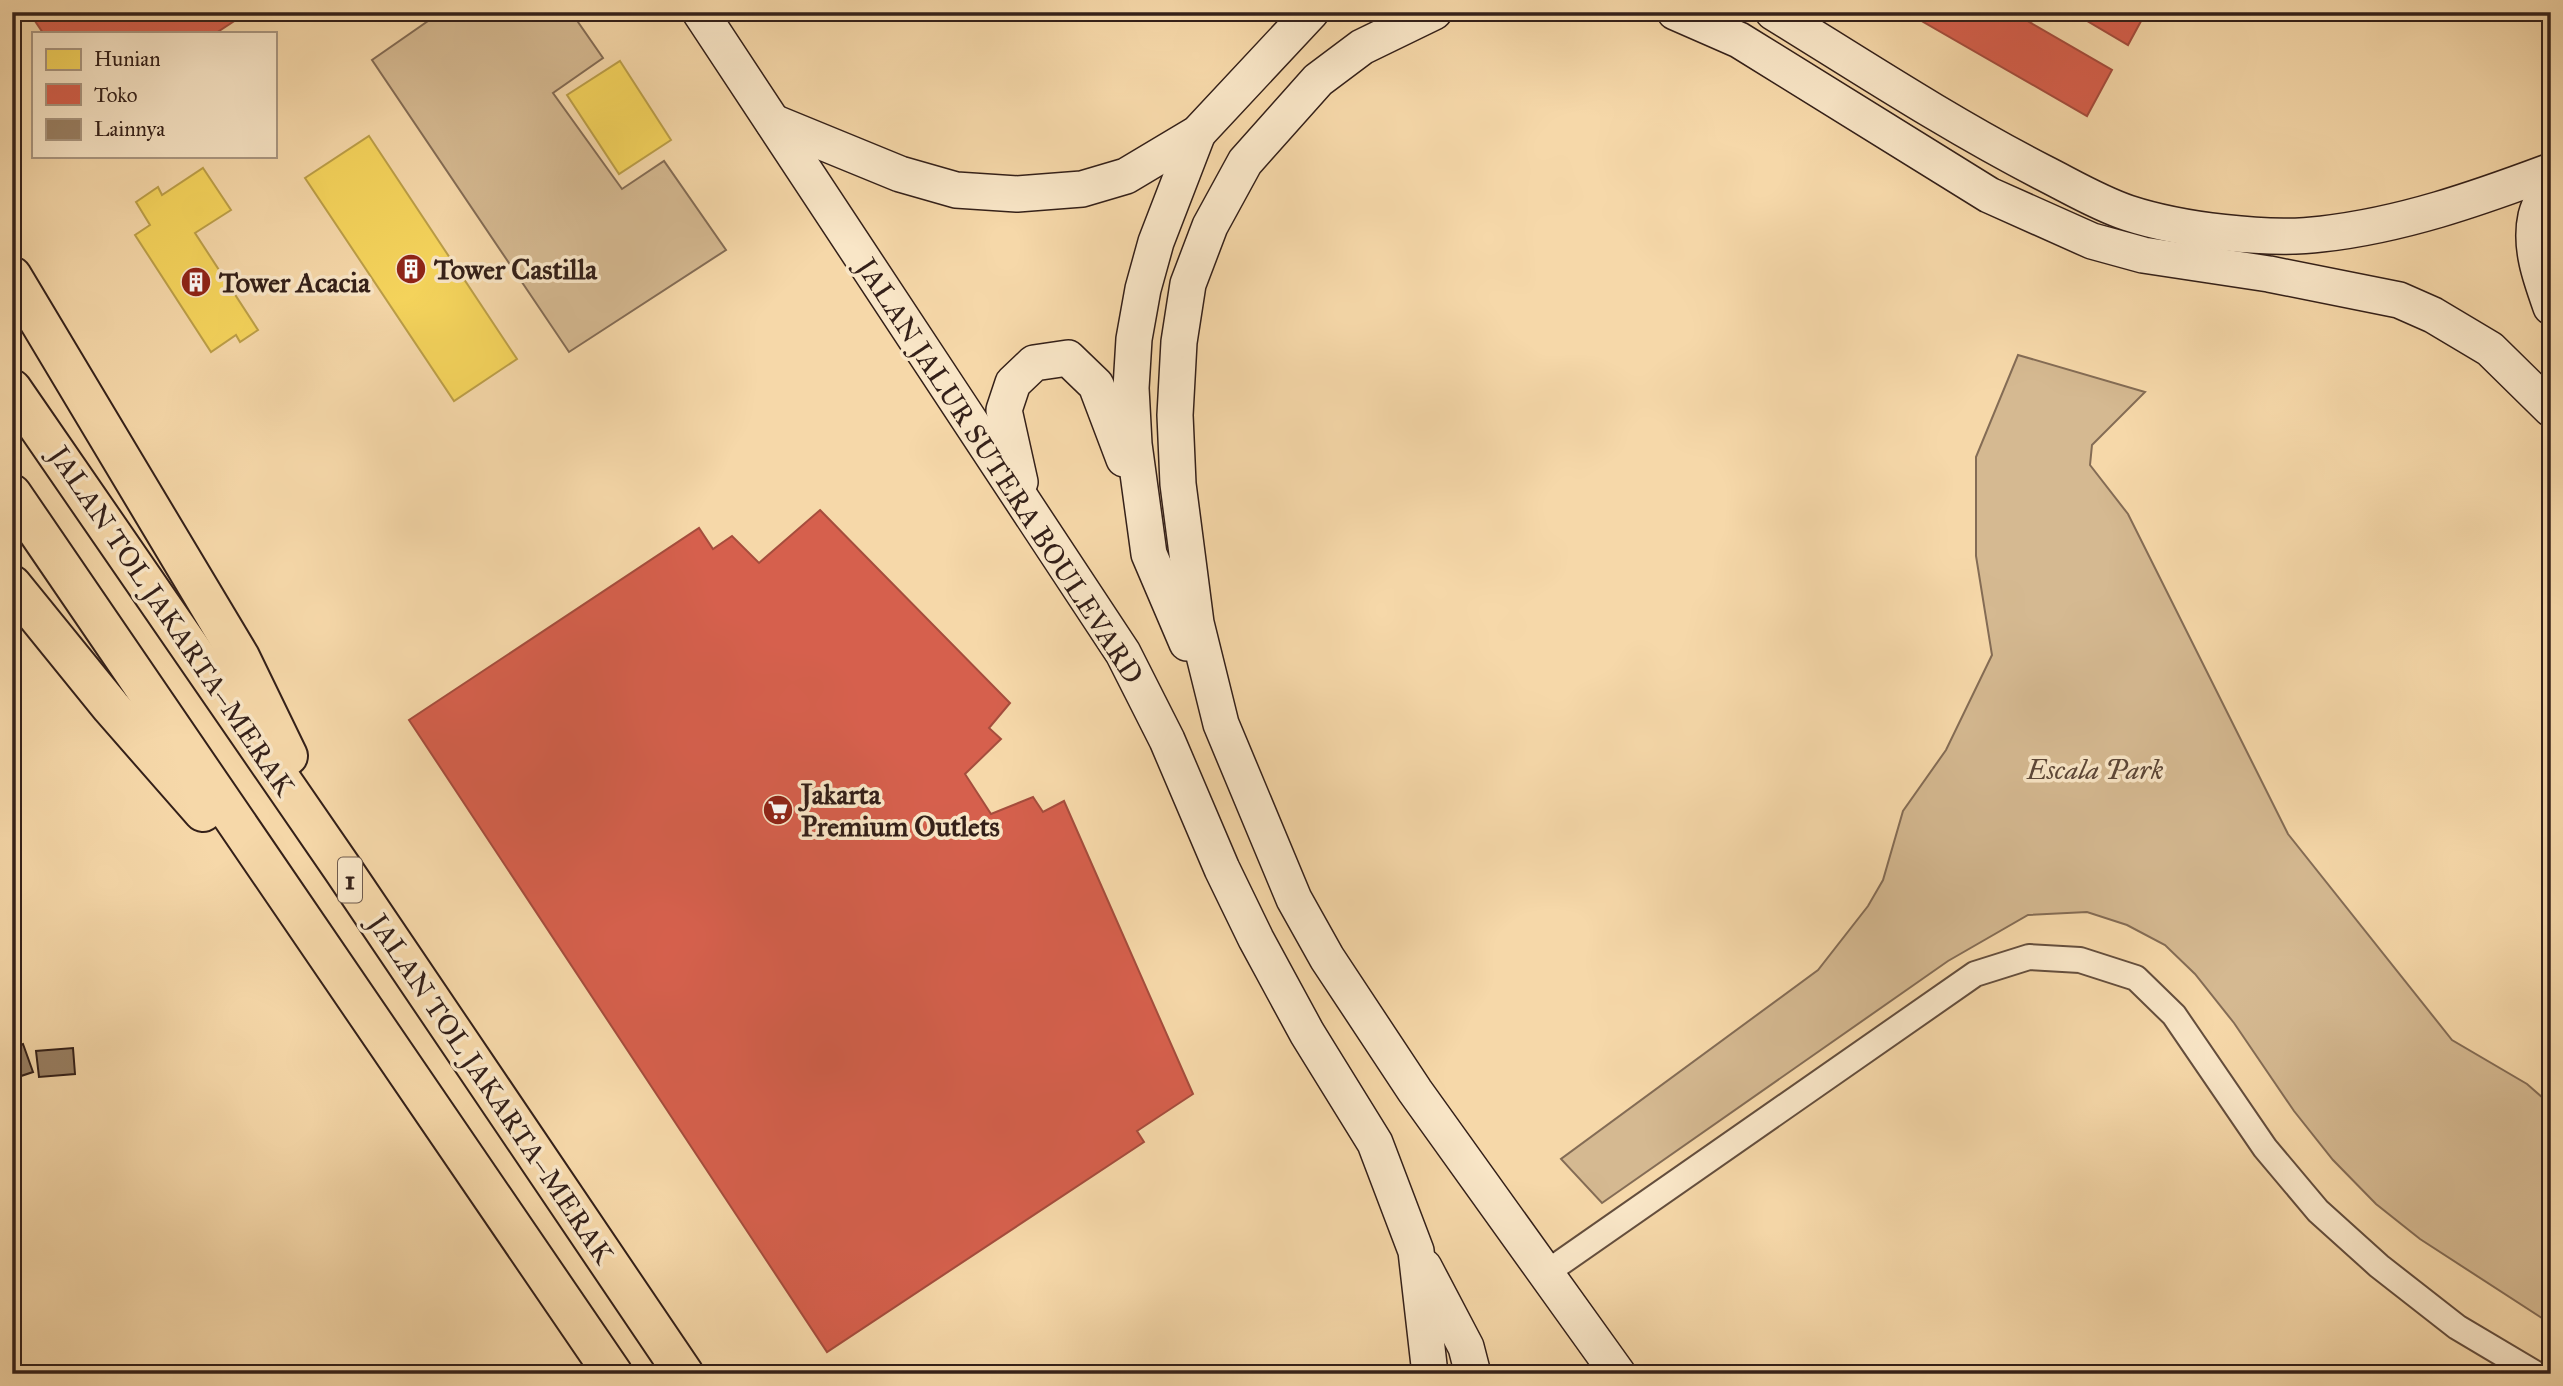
<svg xmlns="http://www.w3.org/2000/svg" width="2563" height="1386" viewBox="0 0 2563 1386" font-family="'IM FELL Great Primer',serif">
  <style>
    .green { fill: #d5b991; stroke: #846c55; stroke-width: 2 }
    .homes { fill: #f6d55c; stroke: #bc9f48; stroke-width: 2 }
    .shops { fill: #d6604d; stroke: #a54d3d; stroke-width: 2 }
    .building { fill: #998064; stroke: #342019; stroke-width: 2 }
    .lines { fill: none; stroke-linecap: round; stroke-linejoin: round }
    .minor-casing { stroke: #644e3d; stroke-width: 28 }
    .secondary-casing { stroke: #342019; stroke-width: 38 }
    .motorway-casing { stroke: #342019; stroke-width: 42 }
    .minor { stroke: #f9e6c7; stroke-width: 24 }
    .secondary { stroke: #f9e6c7; stroke-width: 35 }
    .motorway { stroke: #f6d8a9; stroke-width: 38 }
    .labels { text-anchor: middle; dominant-baseline: central; stroke-width: 7; stroke-linejoin: round; paint-order: stroke }
    .shield { fill: #f9e6c7; stroke: #6f5b4d; stroke-width: 2 }
    .shield-label { font-size: 26px; font-weight: bold; fill: #342019 }
    .poi-label { font-size: 28px; font-weight: bold; fill: #342019; stroke: #f9e6c7; text-anchor: start }
    .street-label { font-size: 28px; fill: #342019; stroke: #f9e6c7 }
    .park-label { font-size: 28px; font-style: italic; fill: #5c4637; stroke: #f9e6c7 }
  </style>
  <rect width="100%" height="100%" fill="#f6d8a9"/>
  <filter id="stains"><feTurbulence type="fractalNoise" baseFrequency=".00286" numOctaves="4"/><feColorMatrix values="0 0 0 0 .2 0 0 0 0 .09 0 0 0 0 .02 0 0 0 .5 -.17"/></filter>
  <radialGradient id="worn" r=".72"><stop offset=".6" stop-color="#630" stop-opacity="0"/><stop offset="1" stop-color="#630" stop-opacity=".3"/></radialGradient>
  <!-- green -->
  <g class="green">
    <path d="M441,12H571L603,58L553,93L622,189L664,161L726,250L569,352L372,60Z"/>
    <path d="M2018,355L2145,392L2092,445L2090,465L2128,514L2288,834L2452,1040L2527,1084L2551,1105V1324L2420,1239L2376,1204L2333,1160L2294,1111L2234,1023L2195,974L2165,945L2127,925L2087,912L2028,915L1948,961L1602,1203L1561,1159L1818,970L1868,906L1883,880L1903,811L1946,750L1992,655L1976,556V457Z"/>
  </g>
  <!-- homes -->
  <g class="homes">
    <path d="M620,61L671,140L619,174L567,95Z"/>
    <path d="M369,136L517,359L454,401L305,178Z"/>
    <path d="M203,168L231,210L195,233L258,330L240,342L236,335L211,352L135,235L150,225L136,202L158,187L162,195Z"/>
  </g>
  <!-- shops -->
  <g class="shops">
    <path d="M29,12H248L216,33H43Z"/>
    <path d="M1906,12H2012L2112,70L2087,116Z"/>
    <path d="M2072,12H2146L2128,45Z"/>
    <path d="M820,510L1010,703L989,728L1001,739L965,774L991,814L1033,797L1043,812L1064,801L1193,1094L1137,1131L1144,1142L827,1352L409,720L699,528L713,549L732,536L759,563Z"/>
  </g>
  <!-- building -->
  <g class="building">
    <path d="M23,1044L33,1072L12,1079V1048Z"/>
    <path d="M73,1048L75,1074L39,1077L36,1051Z"/>
  </g>
  <g class="lines">
    <!-- minor casing -->
    <g class="minor-casing">
      <path id="minor" d="M1546,1273L1975,974L2029,957L2080,960L2136,978L2174,1015L2265,1148L2318,1211L2379,1266L2457,1327L2536,1374"/>
    </g>
    <!-- secondary casing -->
    <g class="secondary-casing">
      <g id="secondary">
        <path d="M700,12L1123,653L1167,740L1222,869L1256,939L1307,1033L1375,1143L1416,1251L1430,1374"/>
        <path d="M1434,12L1362,47L1318,80L1245,162L1210,226L1188,284L1179,342L1175,415L1178,484L1196,623L1221,724L1294,899L1327,958L1415,1091L1618,1374"/>
        <path d="M1675,12L1739,40L1989,195L2092,241L2143,255L2269,274L2399,300L2433,315L2490,349L2551,409"/>
        <path d="M1773,12C1862,67 1949,124 2042,172C2070,186 2098,203 2128,213C2180,230 2267,241 2322,234C2402,225 2476,199 2551,171"/>
        <path d="M773,122L900,174L956,190L1017,194L1082,189L1126,176L1198,133L1311,12"/>
        <path d="M2551,181C2546,192 2539,204 2536,216C2529,247 2541,279 2551,307"/>
        <path d="M1020,482L1004,410L1013,383L1034,363L1068,358L1096,385L1124,459"/>
        <path d="M1187,643L1149,554L1134,444L1131,388L1134,339L1143,289L1156,242L1198,133"/>
        <path d="M1424,1267L1466,1347L1473,1374"/>
      </g>
    </g>
    <!-- motorway casing -->
    <g class="motorway-casing">
      <g id="motorway">
        <path d="M12,276L240,657L288,756"/>
        <path d="M12,389L342,868L684,1374"/>
        <path d="M12,494L613,1374"/>
        <path d="M12,585L111,707L203,812"/>
      </g>
    </g>
    <!-- minor -->
    <use href="#minor" class="minor"/>
    <!-- secondary -->
    <use href="#secondary" class="secondary"/>
    <!-- motorway -->
    <use href="#motorway" class="motorway"/>
  </g>
  <!-- icons -->
  <defs>
    <g id="building-disc" transform="scale(1.575)"><circle r="9.5" fill="#8f2418" stroke="#f9e6c7"/><path d="M-4-6H4V6H1V3H-1V6H-4ZM-2.5-4.3h1.7v1.8h-1.7ZM.8-4.3h1.7v1.8H.8ZM-2.5-1h1.7V.8h-1.7ZM.8-1h1.7V.8H.8Z" fill="#fff"/></g>
    <g id="supermarket-disc" transform="scale(1.575)"><circle r="9.5" fill="#8f2418" stroke="#f9e6c7"/><path d="M-6-5.5h2.5l.6 2H6L4.5 2H-2.5L-4.4-4H-6ZM-1.5 3.2a1.3 1.3 0 1 0 .1 0ZM3 3.2a1.3 1.3 0 1 0 .1 0Z" fill="#fff"/></g>
  </defs>
  <g fill-rule="evenodd">
    <use href="#building-disc" x="411" y="269"/>
    <use href="#building-disc" x="196" y="282"/>
    <use href="#supermarket-disc" x="778" y="810"/>
  </g>
  <g class="labels">
    <!-- shield labels -->
    <rect class="shield" x="338" y="857.5" width="24" height="45" rx="5"/>
    <g class="shield-label">
      <text x="350" y="880">1</text>
    </g>
    <!-- poi labels -->
    <g class="poi-label">
      <text x="434" y="269">Tower Castilla</text>
      <text x="219" y="282">Tower Acacia</text>
      <text x="801" y="794">Jakarta<tspan x="801" dy="32">Premium Outlets</tspan></text>
    </g>
    <!-- street labels -->
    <g class="street-label">
      <text transform="translate(1000 471) rotate(57)">JALAN JALUR SUTERA BOULEVARD</text>
      <text transform="translate(172 621) rotate(56)">JALAN TOL JAKARTA–MERAK</text>
      <text transform="translate(491 1089) rotate(56)">JALAN TOL JAKARTA–MERAK</text>
    </g>
    <!-- park labels -->
    <g class="park-label">
      <text x="2095" y="769">Escala Park</text>
    </g>
  </g>
  <!-- margin -->
  <rect width="2563" height="1386" fill="none" stroke="#f6d8a9" stroke-width="42"/>
  <rect x="14" y="14" width="2535" height="1358" fill="none" stroke="#342019" stroke-width="3.5"/>
  <rect x="21" y="21" width="2521" height="1344" fill="none" stroke="#342019" stroke-width="2"/>
  <!-- legend -->
  <rect x="32" y="32" width="245" height="126" fill="#f9e6c7" stroke="#aa9781" stroke-width="2"/>
  <rect x="46" y="49" width="35" height="21" fill="#f6d55c" stroke="#aa9781" stroke-width="2"/>
  <text x="94" y="66" font-size="21" fill="#342019">Hunian</text>
  <rect x="46" y="84" width="35" height="21" fill="#d6604d" stroke="#aa9781" stroke-width="2"/>
  <text x="94" y="102" font-size="21" fill="#342019">Toko</text>
  <rect x="46" y="119" width="35" height="21" fill="#998064" stroke="#aa9781" stroke-width="2"/>
  <text x="94" y="136" font-size="21" fill="#342019">Lainnya</text>
  <rect width="100%" height="100%" filter="url(#stains)"/>
  <rect width="100%" height="100%" fill="url(#worn)"/>
</svg>
